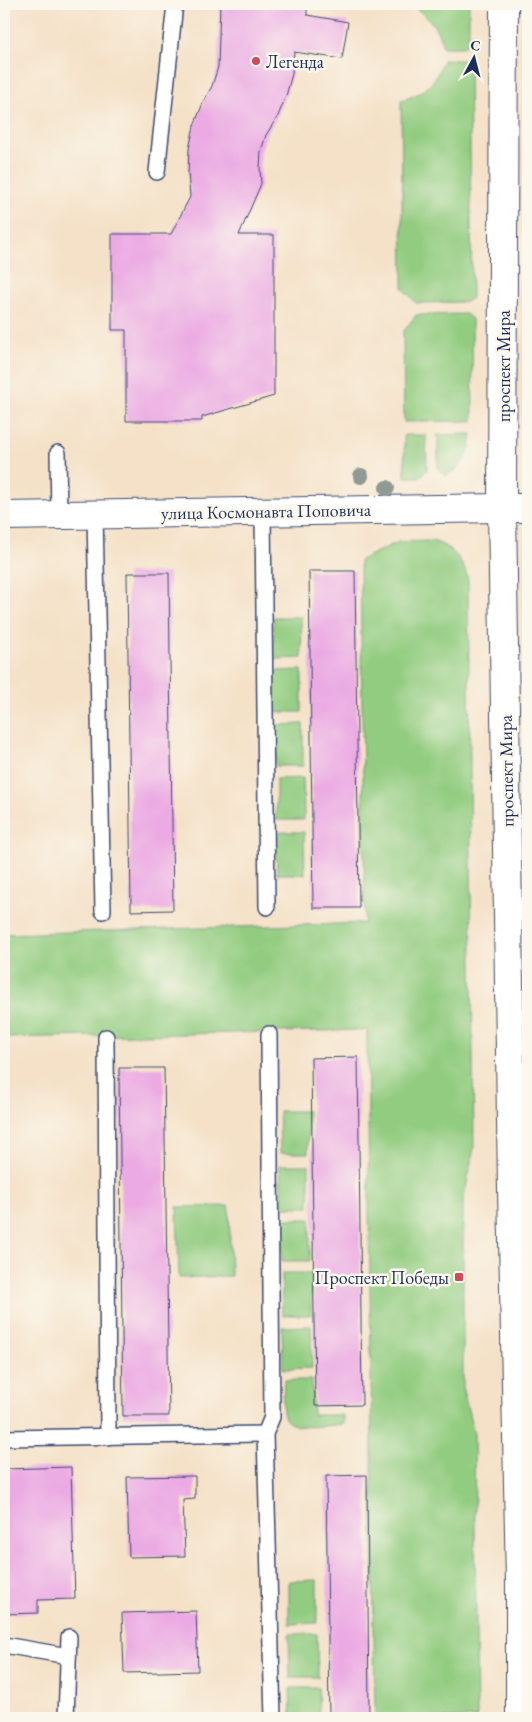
<svg xmlns="http://www.w3.org/2000/svg" width="532" height="1722" viewBox="0 0 532 1722" font-family="'EB Garamond',serif">
  <style>
    .green { fill: #92cc80; stroke: #567e6f }
    .building { fill: #ebaae3 }
    .lines { fill: none; stroke-linecap: round; stroke-linejoin: round }
    .service-casing { stroke: #3c4a6e; stroke-width: 18 }
    .minor-casing { stroke: #3c4a6e; stroke-width: 30 }
    .tertiary-casing { stroke: #3c4a6e; stroke-width: 30 }
    .primary-casing { stroke: #3c4a6e; stroke-width: 30 }
    .service { stroke: #fff; stroke-width: 15 }
    .minor { stroke: #fff; stroke-width: 28 }
    .tertiary { stroke: #fff; stroke-width: 28 }
    .primary { stroke: #fff; stroke-width: 28 }
    .tree { fill: #909993 }
    .poi-dot { fill: #d1495b; stroke: #fbf7ec; stroke-width: 2 }
    .labels { text-anchor: middle; dominant-baseline: central; stroke-width: 5; stroke-linejoin: round; paint-order: stroke }
    .poi-label { font-size: 18px; fill: #1b2f5e; stroke: #fbf7ec; text-anchor: start }
    .street-label { font-size: 18px; fill: #1b2f5e; stroke: #fbf7ec }
  </style>
  <rect width="100%" height="100%" fill="#fbf7ec"/>
  <filter id="ink" filterUnits="userSpaceOnUse"><feTurbulence type="fractalNoise" baseFrequency=".02" numOctaves="2"/><feDisplacementMap in="SourceGraphic" scale="10" xChannelSelector="R" yChannelSelector="G"/><feConvolveMatrix kernelMatrix="1 2 1 2 8 2 1 2 1" color-interpolation-filters="sRGB"/></filter>
  <filter id="wash" filterUnits="userSpaceOnUse"><feTurbulence type="fractalNoise" baseFrequency=".0096" numOctaves="4" result="noise"/><feDisplacementMap in="SourceGraphic" scale="20" xChannelSelector="R" yChannelSelector="G"/><feGaussianBlur stdDeviation="1.12" result="paint"/><feColorMatrix in="noise" values="0 0 0 0 0 0 0 0 0 0 0 0 0 0 0 0 0 1.4 0 .05"/><feComposite in="paint" operator="in"/></filter>
  <g filter="url(#wash)">
    <rect width="100%" height="100%" fill="#f4e1c7"/>
    <!-- green -->
    <g class="green">
      <path d="M414,4H469V40L464,47H443C438,28 430,18 414,7Z"/>
      <path d="M443,60H464L469,66L472,298L466,302L416,303L403,288L401,100C426,93 435,84 443,60Z"/>
      <path d="M466,314L472,319L473,421L404,422L403,332L416,315Z"/>
      <path d="M472,434C470,456 464,465 446,476L438,469V435Z"/>
      <path d="M404,435H426L427,470L420,477H405Z"/>
      <path d="M432,541C453,547 463,560 468,580L474,1148L463,1203V1390L474,1434L477,1715L476,1718H375L367,1030L4,1038V934L365,923L360,560L398,542Z"/>
      <path d="M273,617H301L302,658L274,659Z"/>
      <path d="M302,670V712H274V671Z"/>
      <path d="M303,724V766H276L275,725Z"/>
      <path d="M303,778L304,820H276V779Z"/>
      <path d="M276,832H304L305,874H277Z"/>
      <path d="M279,1111H308V1153H280Z"/>
      <path d="M280,1165H309V1207H281Z"/>
      <path d="M229,1206L231,1276L179,1278L177,1207Z"/>
      <path d="M281,1219H310V1261H282Z"/>
      <rect x="282" y="1273" width="29" height="42"/>
      <path d="M311,1326L312,1368L283,1369L282,1327Z"/>
      <path d="M284,1380H312L313,1415H343V1424C329,1425 289,1433 284,1416C281,1405 284,1390 284,1380Z"/>
      <path d="M317,1580V1623L289,1624V1581Z"/>
      <path d="M289,1634H317L318,1677H290Z"/>
      <path d="M290,1688H318L319,1718H291Z"/>
    </g>
    <g id="blocks">
      <!-- building -->
      <g class="building">
        <path d="M220,4H307V15L348,22L342,59L294,52L292,74L286,96L278,116L266,135L261,151L260,167L261,184L239,235H274V396L202,417V421H126V330H112V234H171L190,197L188,173L189,149L194,126L203,103L212,86L218,67Z"/>
        <path d="M309,571H355L359,908H313Z"/>
        <path d="M127,573H169L173,910L131,911Z"/>
        <path d="M358,1057L362,1405L315,1406L311,1058Z"/>
        <path d="M119,1068H164L169,1416H123Z"/>
        <path d="M71,1467L75,1599L38,1600V1613L4,1614V1469Z"/>
        <path d="M367,1475L369,1718H329L326,1476Z"/>
        <path d="M195,1476V1499L183,1500L185,1556L129,1557L127,1477Z"/>
        <path d="M196,1611L198,1671L124,1673L122,1613Z"/>
      </g>
    </g>
  </g>
  <g filter="url(#ink)">
    <use href="#blocks" fill-opacity="0" stroke="#3c4a6e" stroke-width="1"/>
    <g class="lines">
      <!-- service casing -->
      <g class="service-casing">
        <g id="service">
          <path d="M157,172L175,4"/>
          <path d="M58,453L59,515"/>
          <path d="M263,512L267,907"/>
          <path d="M95,514L103,911"/>
          <path d="M269,1034L272,1417L265,1434L273,1718"/>
          <path d="M106,1037L108,1437"/>
          <path d="M4,1438L265,1434"/>
          <path d="M4,1645L68,1656"/>
          <path d="M66,1718L69,1637"/>
        </g>
      </g>
      <!-- minor casing -->
      <g class="minor-casing">
        <path id="minor" d="M502,508H528"/>
      </g>
      <!-- tertiary casing -->
      <g class="tertiary-casing">
        <path id="tertiary" d="M4,516L502,508"/>
      </g>
      <!-- primary casing -->
      <g class="primary-casing">
        <path id="primary" d="M504,4L502,508L512,1188L520,1583V1718"/>
      </g>
      <!-- service -->
      <use href="#service" class="service"/>
      <!-- minor -->
      <use href="#minor" class="minor"/>
      <!-- tertiary -->
      <use href="#tertiary" class="tertiary"/>
      <!-- primary -->
      <use href="#primary" class="primary"/>
    </g>
    <!-- trees -->
    <g class="tree">
      <circle cx="361" cy="476" r="8"/>
      <circle cx="387" cy="488" r="8"/>
    </g>
  </g>
  <!-- markers -->
  <g class="poi-dot">
    <circle cx="256" cy="61" r="5"/>
    <rect x="454" y="1272" width="10" height="10" rx="2.5"/>
  </g>
  <g class="labels">
    <!-- poi labels -->
    <g class="poi-label">
      <text x="266" y="61">Легенда</text>
      <text x="449" y="1277" text-anchor="end">Проспект Победы</text>
    </g>
    <!-- street labels -->
    <g class="street-label">
      <text transform="translate(503 366) rotate(-90)">проспект Мира</text>
      <text transform="translate(266 511) rotate(-1)">улица Космонавта Поповича</text>
      <text transform="translate(506 771) rotate(-91)">проспект Мира</text>
    </g>
  </g>
  <!-- margin -->
  <rect width="532" height="1722" fill="none" stroke="#fbf7ec" stroke-width="20"/>
  <!-- north arrow -->
  <g transform="translate(474 58) rotate(7)" stroke="#fbf7ec" stroke-width="4" paint-order="stroke">
  <path d="M0-4L9 19L0 12L-9 19Z" fill="#1b2f5e"/>
  <text y="-8" font-size="14" font-weight="bold" text-anchor="middle" fill="#1b2f5e">С</text>
  </g>
</svg>
